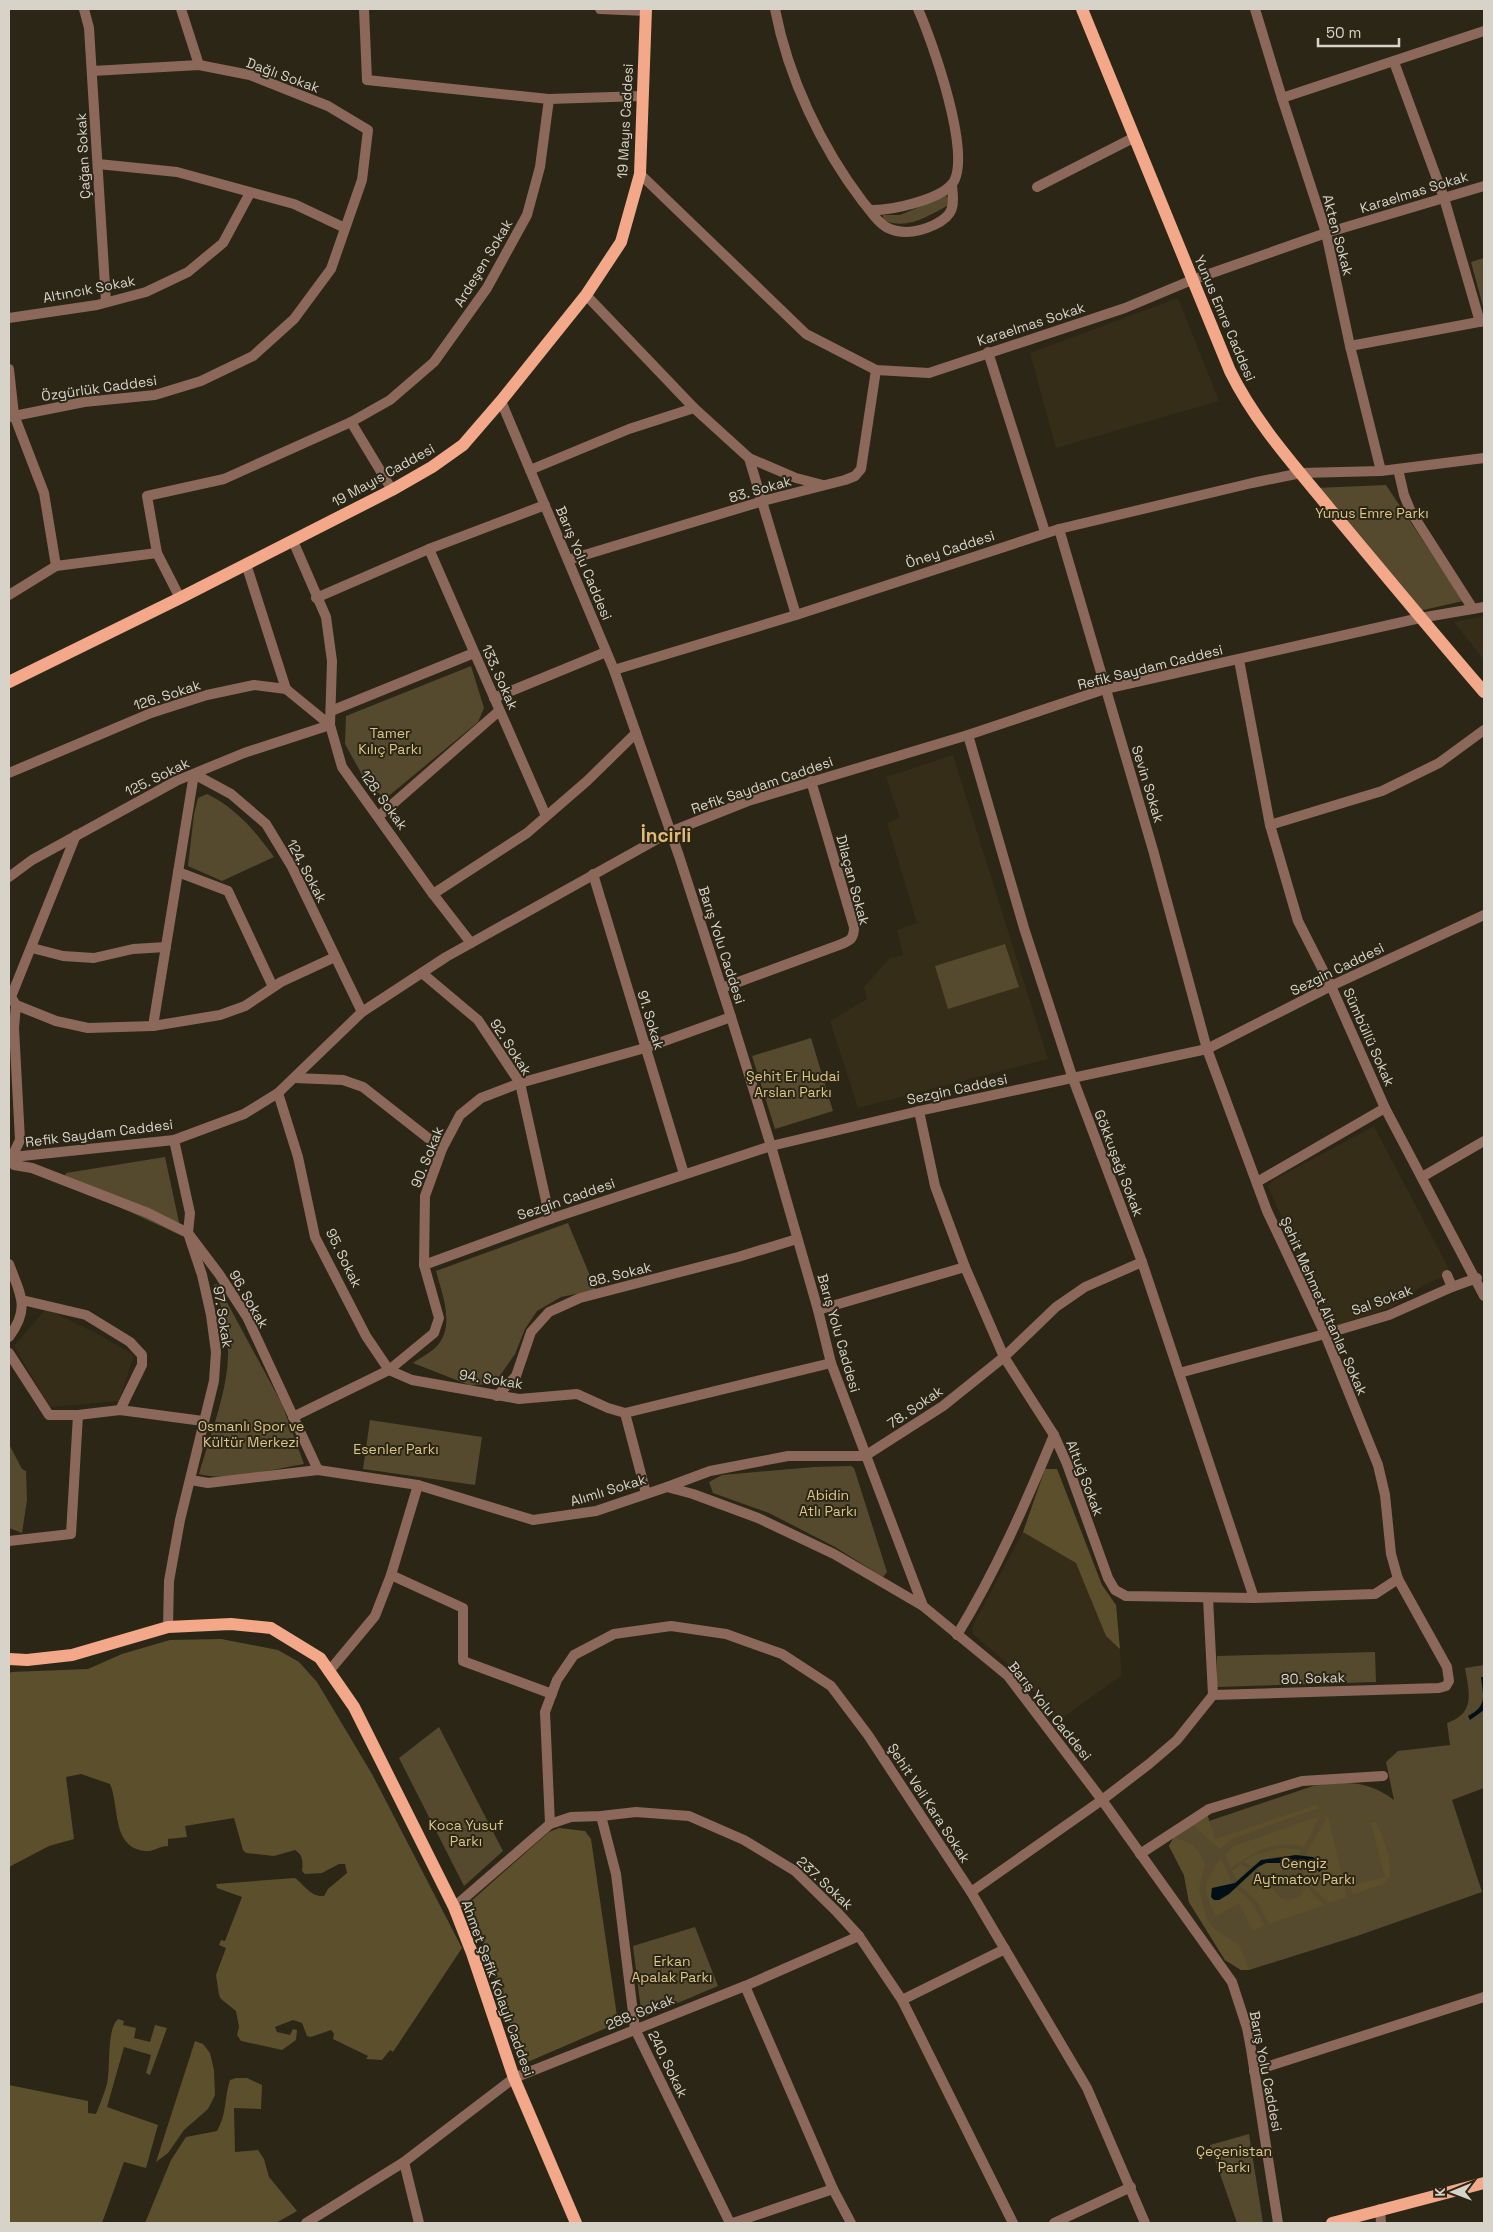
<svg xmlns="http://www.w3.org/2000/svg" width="1493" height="2232" viewBox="0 0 1493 2232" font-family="'Space Grotesk',sans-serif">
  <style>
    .built { fill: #352d17 }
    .green { fill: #554a2d }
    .forest { fill: #5c4f2c }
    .water { fill: #001016 }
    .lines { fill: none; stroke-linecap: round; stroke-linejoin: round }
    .minor { stroke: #8b6859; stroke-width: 10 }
    .major { stroke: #f2a889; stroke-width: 12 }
    .labels { text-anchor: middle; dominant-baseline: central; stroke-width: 4; stroke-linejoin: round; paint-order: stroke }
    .street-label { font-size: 14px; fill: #d7d3c9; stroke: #2b2616 }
    .park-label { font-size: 14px; fill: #dcc587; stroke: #2b2616 }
    .district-label { font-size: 19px; font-weight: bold; fill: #e4bb75; stroke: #2b2616 }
  </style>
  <rect width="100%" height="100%" fill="#2b2616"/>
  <!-- built -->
  <g class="built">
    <path d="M1178,298L1219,401L1056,448L1030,353Z"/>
    <path d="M1484,616V660L1454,622Z"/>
    <path d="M953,755L1048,1059L858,1108L830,1021L867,999L864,987L890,958L903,955L897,930L917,923L887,823L900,818L886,777Z"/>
    <path d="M1374,1126L1451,1273L1424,1285L1392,1307L1329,1328L1268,1186L1275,1179Z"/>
    <path d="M46,1309L96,1333L134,1355L119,1401L50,1407L14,1346Z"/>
    <path d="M1045,1469H1057L1102,1585L1116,1605L1122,1675L1058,1721L1019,1674L973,1634V1625L1023,1532Z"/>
  </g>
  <!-- green -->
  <g class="green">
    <path d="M946,196L951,199L949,205C927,216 908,231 883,220V215H900Z"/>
    <path d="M1484,258V310L1471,262Z"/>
    <path d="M1386,485L1463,601L1419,611L1316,488Z"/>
    <path d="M471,666L484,708L478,722L385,799L365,780L345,744L346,716Z"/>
    <path d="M207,794C236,808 255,831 274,857L222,881L188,866L194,814L198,798Z"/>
    <path d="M1005,944L1019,987L948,1009L935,966Z"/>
    <path d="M811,1038L833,1111L775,1129L752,1056Z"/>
    <path d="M165,1157L182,1236L63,1181L66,1173Z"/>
    <path d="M568,1223L596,1290L561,1297L537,1311L525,1329L515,1354L494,1384L469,1385L413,1363C420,1358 430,1353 436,1347C456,1327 442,1294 436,1271Z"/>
    <path d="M217,1284L282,1404L304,1464C273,1469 229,1482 199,1474C209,1439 227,1393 228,1357C229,1332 222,1308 214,1285Z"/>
    <path d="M370,1420L482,1437L475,1485L363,1469Z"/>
    <path d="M9,1444L22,1469L26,1471L27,1500L22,1533L9,1528Z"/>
    <path d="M851,1466L854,1468L887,1572L883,1577L835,1547L769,1513L713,1493L709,1482L722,1475L814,1467Z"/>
    <path d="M1375,1652L1376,1682L1217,1687V1656Z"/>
    <path d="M1484,1665V1788L1452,1800L1482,1892L1357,1936L1249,1970H1241L1225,1960L1189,1902L1184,1875L1169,1846L1174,1837L1207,1814L1209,1821L1313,1786C1345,1781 1368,1780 1394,1800L1386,1762L1398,1751L1450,1745L1447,1723C1476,1713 1469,1692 1465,1668Z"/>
    <path d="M439,1727L503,1851L464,1886L399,1758Z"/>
    <path d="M695,1927L718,1986L642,2018L633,1946Z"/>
    <path d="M1249,2134L1263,2223H1237L1210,2145Z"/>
  </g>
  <!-- forest -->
  <g class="forest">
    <path d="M1045,1469H1057L1102,1585L1116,1605L1120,1649L1106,1636L1076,1563L1023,1532Z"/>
    <path d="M221,1639L278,1650L299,1662L317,1682L372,1774L462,1948L393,2052L390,2050L382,2060L366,2059L368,2056L333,2039L334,2034L331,2030L311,2037L307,2036L302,2023L293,2020L275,2027L277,2032L290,2035L293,2029L297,2030L296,2040L282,2050L241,2041L237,2035L239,2027L236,2011L221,1999L219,1995L216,1975L226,1948L219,1945L221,1940L225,1941L242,1897L217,1888L216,1884L295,1878C305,1885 310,1897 324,1896L328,1889L347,1873L345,1864H339L322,1873L305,1874L302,1871C303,1862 303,1855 295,1850L274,1856L246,1853L243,1850L234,1818L185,1826L187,1837L168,1839V1846C160,1846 153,1852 145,1851C111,1847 120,1807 110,1784L81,1774L66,1777L74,1839L49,1846L9,1867V1675L11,1672L88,1669L122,1654L170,1640Z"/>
    <path d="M1316,1805L1318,1808L1232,1839L1220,1849L1191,1824L1207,1814L1215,1839Z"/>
    <path d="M1320,1816L1304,1847C1276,1839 1253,1852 1231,1868L1225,1855L1234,1846Z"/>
    <path d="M1328,1816L1347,1897L1330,1903C1314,1889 1302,1883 1302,1861L1316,1870L1323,1864L1313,1857L1305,1856Z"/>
    <path d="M1376,1822C1384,1840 1391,1857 1390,1877L1383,1884L1353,1894L1350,1886L1385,1877L1371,1823Z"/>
    <path d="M559,1828L585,1831L591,1839L618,2023L523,2064L470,1902L549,1832Z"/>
    <path d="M1174,1837L1192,1844L1201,1855L1205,1865L1199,1888L1206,1918L1213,1928L1239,1945L1249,1970H1241L1225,1960L1189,1902L1184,1875L1169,1846Z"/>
    <path d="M1282,1848L1302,1850L1299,1855L1268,1858L1252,1866L1243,1862L1256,1854Z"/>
    <path d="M1221,1859L1233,1884L1212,1888L1210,1892L1224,1895L1237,1888L1252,1903L1264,1925L1253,1931L1239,1903L1216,1916C1202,1890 1203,1882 1221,1859Z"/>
    <path d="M1295,1859L1298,1860V1871L1293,1869H1283L1275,1876L1274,1883L1268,1876L1256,1869C1266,1860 1282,1862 1295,1859Z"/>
    <path d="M1241,1864L1249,1869L1237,1881L1232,1871Z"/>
    <path d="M1253,1871C1257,1873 1261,1874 1264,1877C1274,1885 1276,1904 1293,1899C1300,1897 1303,1893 1306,1886L1324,1905L1269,1924L1259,1904L1239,1885Z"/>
    <path d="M118,2019L124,2021L123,2025L136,2028L134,2038L150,2042L155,2025L167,2028L150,2075L146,2073L151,2055L124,2047L107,2107L158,2125L146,2168L124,2162L102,2223H9V2085L88,2101V2113L96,2114C100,2104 104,2094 107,2084C111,2067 106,2030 118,2019Z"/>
    <path d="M195,2041L203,2044L210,2053L214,2070L215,2095L208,2109L184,2130L168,2153L156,2162Z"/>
    <path d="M236,2078H247L262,2085L261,2109L234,2108L235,2152L258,2150L264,2159L269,2177L297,2211L276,2223H145L171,2160L186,2137L217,2131C227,2114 224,2099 230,2080Z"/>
  </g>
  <!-- water -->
  <g class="water">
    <path d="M1481,1677H1484V1710L1470,1720L1468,1716C1488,1706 1483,1696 1481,1677Z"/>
    <path d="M1296,1855L1313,1857L1323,1864L1324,1869L1319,1872L1314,1867L1298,1860L1281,1863H1266L1258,1867L1229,1894L1219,1900H1214L1211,1897L1212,1888L1235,1883L1261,1860Z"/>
  </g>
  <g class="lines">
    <!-- minor -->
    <g class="minor">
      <path d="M84,9L89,28L106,302"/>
      <path d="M181,9L199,65"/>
      <path d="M364,9L367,80L549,99L643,96"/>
      <path d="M600,9L646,11"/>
      <path d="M775,9C788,77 821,147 863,202C871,211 876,221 886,227C901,235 919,232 934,225C955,215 954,206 952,185"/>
      <path d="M1255,9L1282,98L1326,233L1350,346L1381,471"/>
      <path d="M1394,62L1444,198L1480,322"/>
      <path d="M1282,98L1484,31"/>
      <path d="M98,164L177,172L294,204L345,228"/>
      <path d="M640,174L806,334L876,370L929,373L1125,308L1192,280L1326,233L1484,186"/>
      <path d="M1037,187L1135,137"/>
      <path d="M870,210C890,211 939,200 952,184C974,158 931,38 918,9"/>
      <path d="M586,295L694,408L749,458L796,615"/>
      <path d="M9,318L97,305L146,292L188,272L223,243L250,193"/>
      <path d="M1350,346L1484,321"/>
      <path d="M988,352L1045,532"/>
      <path d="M9,369L14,415L44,493L56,566"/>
      <path d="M501,401L614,670L636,733L679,856L731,1017L771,1146L818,1310L831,1363L923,1606L1008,1676L1102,1800L1232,1982L1247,2028L1251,2049L1278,2223"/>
      <path d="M9,417L84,402L155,395L201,381L253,356L294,319L331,269L362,180L368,130L328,106L250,75L199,65L92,71"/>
      <path d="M351,422L392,490"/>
      <path d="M749,458L796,478L823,485"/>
      <path d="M1398,469L1404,495L1411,512L1473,609"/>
      <path d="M530,470L629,429L694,408"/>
      <path d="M293,541L326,617L332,661L330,725L342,767L433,894L471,943"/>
      <path d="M429,549L546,816"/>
      <path d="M568,560L763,501L845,480L855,476L861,469L876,370"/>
      <path d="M246,564L286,689"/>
      <path d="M9,595L56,566L157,553"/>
      <path d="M180,598L157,553L147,496L224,479L351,422L390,400L434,362L487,288L527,215L540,167L549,99"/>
      <path d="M316,598L429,549L545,505"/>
      <path d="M1239,660L1270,825L1298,921L1331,986L1385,1108L1484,1296"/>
      <path d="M614,670L796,615L1059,529L1252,483L1301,473L1381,471L1484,458"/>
      <path d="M494,698L606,652"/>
      <path d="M331,711L474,653"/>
      <path d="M968,735L1024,928L1073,1079L1142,1262L1254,1598"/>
      <path d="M9,773L151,713L207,695L254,685L286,689L330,725"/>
      <path d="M379,816L499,711"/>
      <path d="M1270,825L1382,791L1439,763L1484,730"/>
      <path d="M76,835L11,997L16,1005L56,1021L88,1028L153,1026L220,1015L245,1006L281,982L335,957"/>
      <path d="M178,872L228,891L273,987"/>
      <path d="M593,874L684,1174"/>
      <path d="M9,877L32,860L176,781L244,753L330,725"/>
      <path d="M433,894L527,833L587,781L636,733"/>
      <path d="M32,948L63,956L94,958L133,949L166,947"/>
      <path d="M422,973L478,1020L520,1083L550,1219"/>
      <path d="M722,988L839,945C850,941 854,939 854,927L811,781"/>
      <path d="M16,1005L14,1028L20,1140L11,1159L14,1165L32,1168L148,1213L188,1233L202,1275L211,1315L216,1352L214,1381L180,1520L169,1581L168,1627"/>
      <path d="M153,1026L194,774L231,794L266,824L292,867L362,1012"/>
      <path d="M295,1078L343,1080L363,1087L442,1149"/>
      <path d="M278,1093L298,1157L315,1237L366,1336L389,1370L412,1380L519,1399L577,1394L608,1408L625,1413L646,1493"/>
      <path d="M919,1111L935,1186L965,1267L1004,1357L1054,1435L1067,1464L1108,1578L1115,1590L1126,1596L1254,1598L1375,1594L1398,1579"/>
      <path d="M174,1140L190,1213L188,1233L219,1274L247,1317L318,1470"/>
      <path d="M9,1161L22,1156L174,1140L244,1114L278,1093L362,1012L446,957L670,832L748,801L968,735L1105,689L1420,618L1484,607"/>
      <path d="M1422,1177L1484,1141"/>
      <path d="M1257,1182L1385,1108"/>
      <path d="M9,1264C20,1294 31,1308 9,1337"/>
      <path d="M424,1265L550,1219L771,1146L919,1111L1207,1049L1331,986L1484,915"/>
      <path d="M1447,1275L1452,1287"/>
      <path d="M22,1300L86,1315L130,1342L142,1355V1365L120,1410"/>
      <path d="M818,1310L965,1267"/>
      <path d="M9,1353L49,1415H78L120,1410L203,1421"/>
      <path d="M1179,1373L1325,1334L1389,1315L1452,1287L1477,1278"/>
      <path d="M497,1396L516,1376L531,1332L549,1312L580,1298L738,1257L797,1239"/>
      <path d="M625,1413L831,1363"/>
      <path d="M293,1417L389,1370L434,1333L439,1318L424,1265L425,1196L442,1149L460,1115L481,1098L520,1083L645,1048L731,1017"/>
      <path d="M191,1480L208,1483L318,1470L418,1485L533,1520L596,1511L667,1487L693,1494L758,1518L834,1554L923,1606"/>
      <path d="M667,1487L710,1471L788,1456H865L943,1406L1004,1357L1056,1307L1085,1287L1142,1262"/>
      <path d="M9,1541L71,1534L78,1415"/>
      <path d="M391,1575L463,1608V1661L552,1694"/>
      <path d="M1208,1598L1213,1695"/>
      <path d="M957,1635C996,1571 1025,1505 1054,1435"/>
      <path d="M330,1670L375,1616L391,1575L418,1485"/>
      <path d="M601,1816L616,1874L635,2029L730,2223"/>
      <path d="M550,1824L545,1712L557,1680L574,1655L614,1634L671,1626L726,1634L782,1654L831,1686L868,1735L971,1892L1087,2088L1145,2223"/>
      <path d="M1140,1854L1209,1809L1302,1781L1383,1776"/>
      <path d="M971,1892L1102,1800L1149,1764L1177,1740L1213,1695L1439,1688L1446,1686L1449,1681L1447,1667L1398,1579L1391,1554L1385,1495L1378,1465L1325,1334L1267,1211L1207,1049L1153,850L1059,529"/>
      <path d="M454,1907L550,1824L571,1817L601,1816L636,1812L689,1816L744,1840L795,1871L837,1912L859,1936L902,2000L1013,2223"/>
      <path d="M745,1986L833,2189L851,2223"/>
      <path d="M902,2000L1005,1949"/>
      <path d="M1254,2071L1484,1997"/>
      <path d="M404,2162L419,2223"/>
      <path d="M1380,2209L1381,2223"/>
      <path d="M306,2223L404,2162L514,2078L745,1986L859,1936"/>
      <path d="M733,2223L833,2189"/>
      <path d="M1054,2223L1131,2187"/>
    </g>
    <!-- major -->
    <g class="major">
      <path d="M1082,9L1230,371C1255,422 1294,465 1330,509C1381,570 1432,632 1484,692"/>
      <path d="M9,682L180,598L392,490L432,467L463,445L501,401L586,295L621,242L640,174L646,9"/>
      <path d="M9,1659L27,1660L72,1655L168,1627L231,1624L271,1628L320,1658L354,1707L454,1907L472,1953L514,2078L576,2223"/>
      <path d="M1332,2223L1484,2183"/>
    </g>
  </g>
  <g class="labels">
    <!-- street labels -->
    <g class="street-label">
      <text transform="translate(283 75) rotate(20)">Dağlı Sokak</text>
      <text transform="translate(625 121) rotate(-87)">19 Mayıs Caddesi</text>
      <text transform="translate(83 156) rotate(-93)">Çağan Sokak</text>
      <text transform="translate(1414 192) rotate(-17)">Karaelmas Sokak</text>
      <text transform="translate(1338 235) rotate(75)">Akten Sokak</text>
      <text transform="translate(483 263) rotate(-59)">Ardeşen Sokak</text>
      <text transform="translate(89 289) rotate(-11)">Altıncık Sokak</text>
      <text transform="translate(1225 318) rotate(67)">Yunus Emre Caddesi</text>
      <text transform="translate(1031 324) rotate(-18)">Karaelmas Sokak</text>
      <text transform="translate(99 388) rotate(-8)">Özgürlük Caddesi</text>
      <text transform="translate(383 475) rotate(-29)">19 Mayıs Caddesi</text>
      <text transform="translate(760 489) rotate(-16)">83. Sokak</text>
      <text transform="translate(950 549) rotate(-18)">Öney Caddesi</text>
      <text transform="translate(584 563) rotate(67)">Barış Yolu Caddesi</text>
      <text transform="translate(1150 667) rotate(-14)">Refik Saydam Caddesi</text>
      <text transform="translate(500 677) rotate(66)">133. Sokak</text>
      <text transform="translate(167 695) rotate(-18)">126. Sokak</text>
      <text transform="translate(157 777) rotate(-26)">125. Sokak</text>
      <text transform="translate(1148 784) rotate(73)">Sevin Sokak</text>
      <text transform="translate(762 785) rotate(-19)">Refik Saydam Caddesi</text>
      <text transform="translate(384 800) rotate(54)">128. Sokak</text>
      <text transform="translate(307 871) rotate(62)">124. Sokak</text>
      <text transform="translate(853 880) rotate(75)">Dilaçan Sokak</text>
      <text transform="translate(722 945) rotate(72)">Barış Yolu Caddesi</text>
      <text transform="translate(1337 969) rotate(-26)">Sezgin Caddesi</text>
      <text transform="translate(651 1020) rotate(73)">91. Sokak</text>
      <text transform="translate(1369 1037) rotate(66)">Sümbüllü Sokak</text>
      <text transform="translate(511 1047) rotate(57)">92. Sokak</text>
      <text transform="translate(957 1089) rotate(-12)">Sezgin Caddesi</text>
      <text transform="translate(99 1133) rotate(-7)">Refik Saydam Caddesi</text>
      <text transform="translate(427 1157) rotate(-68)">90. Sokak</text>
      <text transform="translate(1119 1163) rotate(69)">Gökkuşağı Sokak</text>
      <text transform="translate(566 1199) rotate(-19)">Sezgin Caddesi</text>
      <text transform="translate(344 1258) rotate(64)">95. Sokak</text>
      <text transform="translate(620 1274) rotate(-14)">88. Sokak</text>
      <text transform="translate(249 1299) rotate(60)">96. Sokak</text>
      <text transform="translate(1382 1300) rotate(-20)">Sal Sokak</text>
      <text transform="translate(1324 1306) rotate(66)">Şehit Mehmet Altanlar Sokak</text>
      <text transform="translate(223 1317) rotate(81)">97. Sokak</text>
      <text transform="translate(839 1333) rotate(74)">Barış Yolu Caddesi</text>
      <text transform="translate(491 1379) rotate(9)">94. Sokak</text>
      <text transform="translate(915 1407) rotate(-34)">78. Sokak</text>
      <text transform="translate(1085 1478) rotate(69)">Altuğ Sokak</text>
      <text transform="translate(608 1490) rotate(-17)">Alımlı Sokak</text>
      <text transform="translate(1313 1678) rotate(-2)">80. Sokak</text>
      <text transform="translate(1050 1711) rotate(51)">Barış Yolu Caddesi</text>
      <text transform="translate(929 1803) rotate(57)">Şehit Veli Kara Sokak</text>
      <text transform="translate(825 1883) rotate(43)">237. Sokak</text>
      <text transform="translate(498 1988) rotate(70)">Ahmet Şefik Kolaylı Caddesi</text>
      <text transform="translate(640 2012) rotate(-22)">288. Sokak</text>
      <text transform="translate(668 2064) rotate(64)">240. Sokak</text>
      <text transform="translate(1266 2071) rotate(79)">Barış Yolu Caddesi</text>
    </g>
    <!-- park labels -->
    <g class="park-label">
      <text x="1372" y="513">Yunus Emre Parkı</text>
      <text x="390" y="733">Tamer<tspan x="390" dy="16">Kılıç Parkı</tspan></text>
      <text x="793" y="1076">Şehit Er Hudai<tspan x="793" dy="16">Arslan Parkı</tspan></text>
      <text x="251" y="1426">Osmanlı Spor ve<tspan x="251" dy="16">Kültür Merkezi</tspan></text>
      <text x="396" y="1449">Esenler Parkı</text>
      <text x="828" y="1495">Abidin<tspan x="828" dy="16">Atlı Parkı</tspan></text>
      <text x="466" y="1825">Koca Yusuf<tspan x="466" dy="16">Parkı</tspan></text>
      <text x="1304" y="1863">Cengiz<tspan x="1304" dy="16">Aytmatov Parkı</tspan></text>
      <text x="672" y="1961">Erkan<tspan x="672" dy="16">Apalak Parkı</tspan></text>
      <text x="1234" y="2151">Çeçenistan<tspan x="1234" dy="16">Parkı</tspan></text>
    </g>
    <!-- district labels -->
    <g class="district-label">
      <text x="666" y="835">İncirli</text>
    </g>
  </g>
  <!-- border -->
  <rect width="1493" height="2232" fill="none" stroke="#d7d3c9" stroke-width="20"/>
  <!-- north arrow -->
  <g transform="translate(1453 2192) rotate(269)" stroke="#2b2616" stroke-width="4" paint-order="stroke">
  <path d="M0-4L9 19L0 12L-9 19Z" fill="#d7d3c9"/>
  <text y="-8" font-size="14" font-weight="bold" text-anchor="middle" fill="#d7d3c9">K</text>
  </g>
  <!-- scale -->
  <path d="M1318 38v8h81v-8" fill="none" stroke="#d7d3c9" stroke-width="2.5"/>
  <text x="1326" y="38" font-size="15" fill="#d7d3c9" stroke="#2b2616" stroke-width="4" paint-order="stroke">50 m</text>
</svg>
